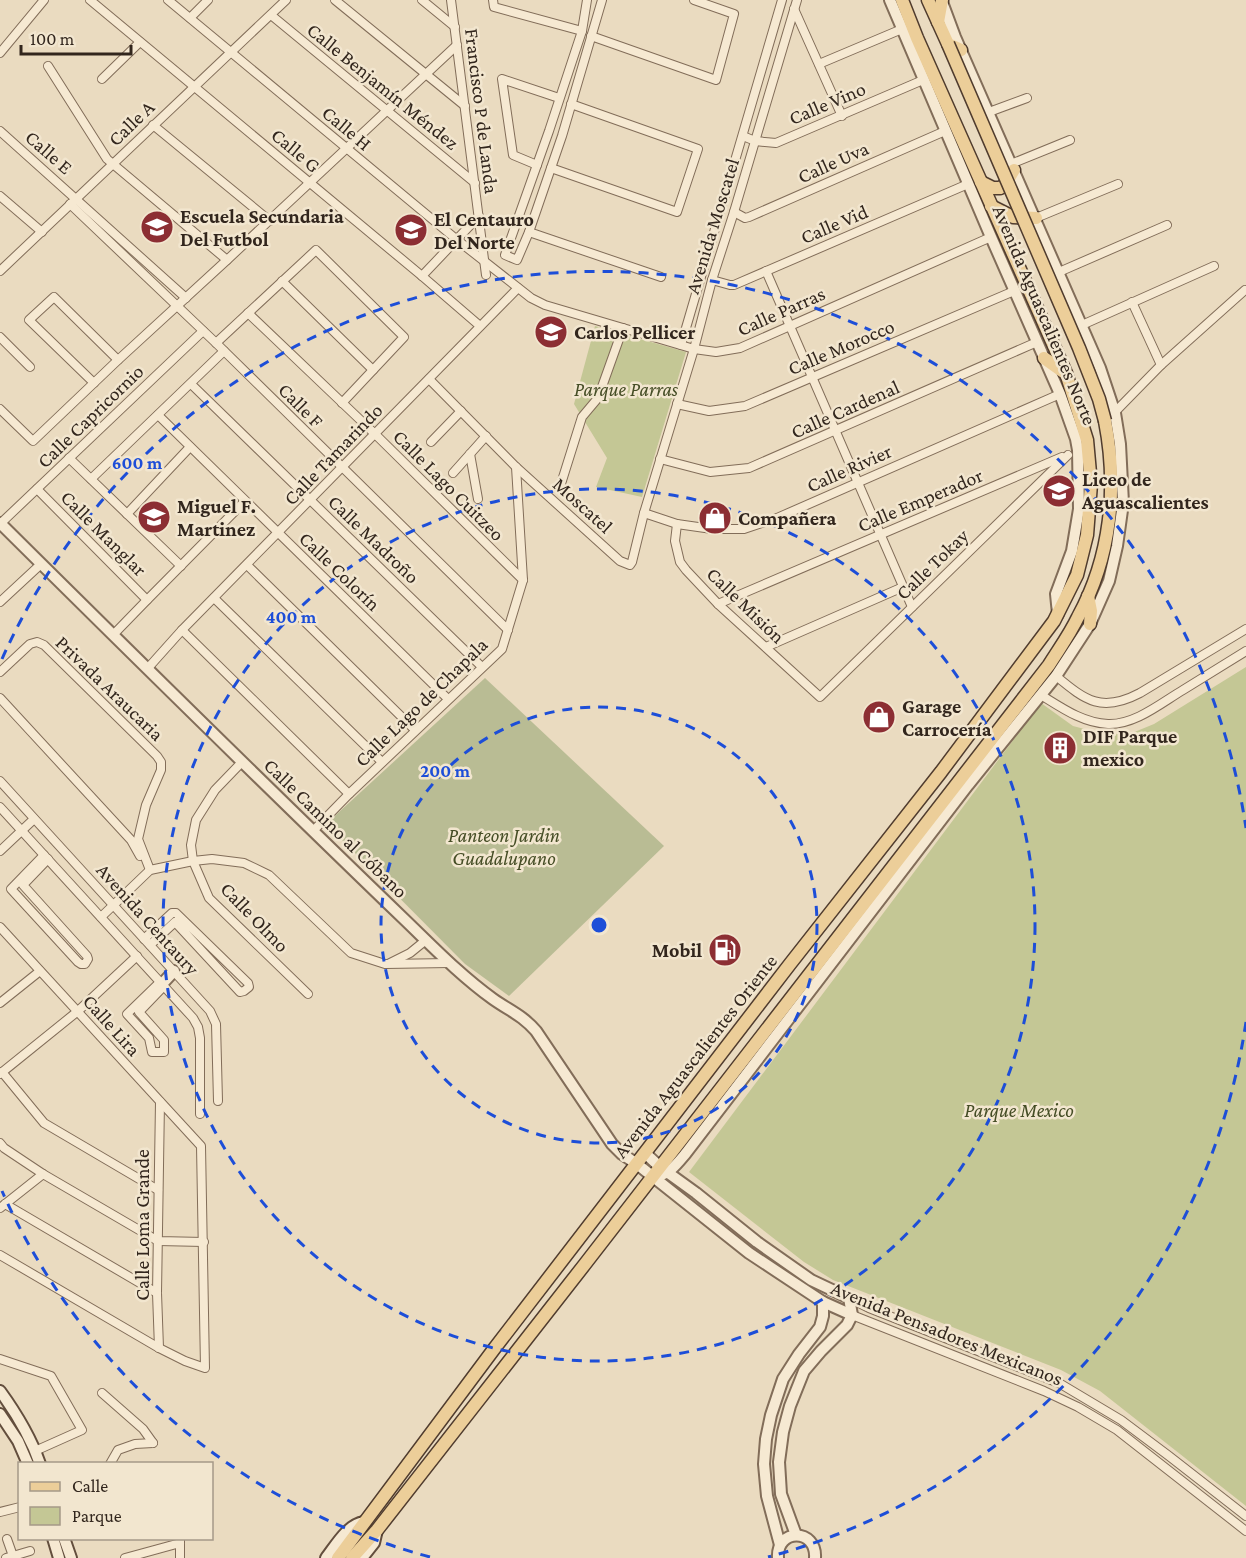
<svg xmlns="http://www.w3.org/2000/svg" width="1246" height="1558" viewBox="0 0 1246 1558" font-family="'Crimson Pro',serif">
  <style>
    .green { fill: #c4c795 }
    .cemetery { fill: #b9bc94 }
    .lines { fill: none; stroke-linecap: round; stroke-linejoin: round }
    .minor-casing { stroke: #826d59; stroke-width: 10 }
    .tertiary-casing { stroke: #826d59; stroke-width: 14 }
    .secondary-casing { stroke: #634e3d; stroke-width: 14 }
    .primary-casing { stroke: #503c2e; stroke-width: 15 }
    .minor { stroke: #f6e9d2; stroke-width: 8 }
    .tertiary { stroke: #f6e9d2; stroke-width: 10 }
    .secondary { stroke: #f6e9d2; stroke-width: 10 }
    .primary { stroke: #ecce99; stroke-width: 12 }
    .primary-bridge-casing { stroke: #503c2e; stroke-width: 15; stroke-linecap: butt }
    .primary-bridge { stroke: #ecce99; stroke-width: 12 }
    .ring { fill: none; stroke: #1d4ed8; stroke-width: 3; stroke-dasharray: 10 8 }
    .labels { text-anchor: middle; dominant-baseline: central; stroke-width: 5; stroke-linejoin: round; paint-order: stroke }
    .street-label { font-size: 20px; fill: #32261d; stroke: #f2e6cf }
    .poi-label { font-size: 20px; font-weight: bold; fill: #32261d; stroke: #f2e6cf; text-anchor: start }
    .park-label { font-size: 20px; font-style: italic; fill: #454d25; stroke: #f2e6cf }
    .centre { fill: #1d4ed8; stroke: #f2e6cf; stroke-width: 3 }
    .ring-label { font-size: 18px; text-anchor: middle; font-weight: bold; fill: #1d4ed8; stroke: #f2e6cf; stroke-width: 5; stroke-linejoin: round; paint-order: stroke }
  </style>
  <rect width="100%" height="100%" fill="#eadbc0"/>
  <!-- green -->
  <g class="green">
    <path d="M595,326L686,352L642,497L596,487L607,458L574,404Z"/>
    <path d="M1246,667V1506L1100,1391L1061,1370L833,1280L804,1262L689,1172L1041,703L1073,726L1107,735L1132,733L1154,724Z"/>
  </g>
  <!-- cemetery -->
  <path class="cemetery" d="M485,678L664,846L509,996L465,964L326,824Z"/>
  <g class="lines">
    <!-- minor casing -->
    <g class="minor-casing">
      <g id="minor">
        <path d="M90,0L422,276L480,326"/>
        <path d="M168,0L456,239L531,298L545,305L694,349L716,352L740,348L991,237"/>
        <path d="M335,0L465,106"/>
        <path d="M422,0L455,27"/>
        <path d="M451,0L486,275"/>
        <path d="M493,0L494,7L582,31"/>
        <path d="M587,0L582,31L549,131L505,255L517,260L529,232L562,136L602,0"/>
        <path d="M794,9L842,116"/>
        <path d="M271,15L475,183"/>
        <path d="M190,18L208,0"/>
        <path d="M591,36L716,80L734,14L694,0"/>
        <path d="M0,53L44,0"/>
        <path d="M819,64L902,29"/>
        <path d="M48,66L107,159L227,260"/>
        <path d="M102,79L140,42"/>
        <path d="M989,112L1027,98"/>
        <path d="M153,125L270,221"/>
        <path d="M0,131L186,298"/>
        <path d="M743,136L755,141L776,143L923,80"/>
        <path d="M1011,164L1070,140"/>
        <path d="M537,165L513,155L502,79L559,98"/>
        <path d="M551,168L677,212L698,149L571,104"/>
        <path d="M0,196L42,232"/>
        <path d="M70,204L216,343L508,630"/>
        <path d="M734,212L745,218L749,217L945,131"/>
        <path d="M1036,218L1118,184"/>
        <path d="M529,232L661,277"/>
        <path d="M0,271L286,0"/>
        <path d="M766,271L912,607"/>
        <path d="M1059,272L1167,225"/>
        <path d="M422,276L479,216"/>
        <path d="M712,280L730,285H734L968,184"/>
        <path d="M282,281L373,370"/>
        <path d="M1132,302L1161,365"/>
        <path d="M248,313L375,434L523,580"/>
        <path d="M1082,325L1214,266"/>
        <path d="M0,337L30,367"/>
        <path d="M216,343L316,250L404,337L342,403"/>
        <path d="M681,345L782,0"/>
        <path d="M429,379L516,467L620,561L630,565L632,562L644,513L694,349L712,280L734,212L797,0"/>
        <path d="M94,383L29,320L54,297L118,360"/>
        <path d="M191,384L482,667"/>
        <path d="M677,404L709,411L745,406L1014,291"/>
        <path d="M0,409L33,441L118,360L227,260L457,45"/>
        <path d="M1113,414L1161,365L1245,290"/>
        <path d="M158,415L448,699"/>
        <path d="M431,442L461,411"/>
        <path d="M470,454L478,499"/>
        <path d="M69,458L181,566"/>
        <path d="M660,459L710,472L749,468L1037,342"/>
        <path d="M453,473L486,436"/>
        <path d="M91,479L224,351"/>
        <path d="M560,487L582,417L598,398L623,328"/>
        <path d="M37,489L147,600"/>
        <path d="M644,513L677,524L712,529H744L777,518L1060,394"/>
        <path d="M127,514L190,447"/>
        <path d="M0,524L203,331"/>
        <path d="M677,524L675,541L680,562L686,570L718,604L820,697L1068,455"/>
        <path d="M247,565L415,730"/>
        <path d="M214,598L382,762"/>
        <path d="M0,602L41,564"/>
        <path d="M718,604L1062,457"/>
        <path d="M182,630L349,794"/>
        <path d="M113,635L147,600L245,501"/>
        <path d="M766,647L903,587"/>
        <path d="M148,668L182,630L518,288"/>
        <path d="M0,672L30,644L37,642L44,645L157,756L161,762V770L146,805L138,839L150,870"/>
        <path d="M1056,676C1086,701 1102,713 1140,693L1246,629"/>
        <path d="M1041,695C1062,708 1083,723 1108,724C1135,725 1161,703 1183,690C1204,677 1225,664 1246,651"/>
        <path d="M0,698L131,840L140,856"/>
        <path d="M242,762L215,790L196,820L191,845L193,861L209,898L308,994"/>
        <path d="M0,781L210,1011L216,1024L218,1101"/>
        <path d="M0,807L193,1018L198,1027L200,1038V1114"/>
        <path d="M313,831L349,794L502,649L523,580L516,467"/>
        <path d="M0,851L34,819"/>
        <path d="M44,855L11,889L78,962L81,964H85L88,959L87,956L23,885L48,859"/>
        <path d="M101,917L150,870L193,861L212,859L244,863L269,875L351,953L385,964L450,963"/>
        <path d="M0,927L201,1146L205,1368L185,1361L159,1348L0,1255"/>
        <path d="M144,939L172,913H176L248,983L249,987L244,991L240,992L175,922L150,945"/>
        <path d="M390,963L410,953L426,940"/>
        <path d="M160,982L127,1014L149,1038L152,1052H164V1040L139,1012L164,986"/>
        <path d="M0,1003L40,971"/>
        <path d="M2,1072L44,1123L158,1190"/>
        <path d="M0,1074L78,1011L137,956"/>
        <path d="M0,1143L4,1148L43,1174L158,1241L204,1242"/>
        <path d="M5,1204L157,1293"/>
        <path d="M0,1208L43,1174"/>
        <path d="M849,1298L869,1308L1059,1383L1121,1420L1169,1456L1246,1516"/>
        <path d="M852,1315L1044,1391L1078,1407L1117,1430L1246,1531"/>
        <path d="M159,1348L157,1293L160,1102"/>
        <path d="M0,1359L51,1376L82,1430L35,1451"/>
        <path d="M102,1393L143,1429L153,1443"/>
        <path d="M110,1464L118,1450L135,1444L153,1443"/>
        <path d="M0,1512L20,1507"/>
        <path d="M7,1539L13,1556"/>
        <path d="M180,1540V1558"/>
        <path d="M6,1558L30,1551"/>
        <path d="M125,1558L180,1543"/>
      </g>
    </g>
    <!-- tertiary casing -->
    <g class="tertiary-casing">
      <g id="tertiary">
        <path d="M890,0L991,237L1060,394L1076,439L1078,450L1079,509L1072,551L1056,594L1058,614"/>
        <path d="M0,523C134,656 269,789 405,920C433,947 461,976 493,999C510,1011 522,1015 536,1031L612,1144L622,1154L637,1164L749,1253L823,1302L852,1315"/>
        <path d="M162,984L174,971"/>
        <path d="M645,1153L660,1167L696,1193L757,1242L811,1280L849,1298L852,1315L847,1325L821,1351L804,1371L790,1406L783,1432L779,1462L781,1494L796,1535"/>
        <path d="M653,1177C669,1175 676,1165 686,1153L968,785L1056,676L1090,624L1109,581L1117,546L1123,503L1120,444L1115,413L1100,368L955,37L942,2"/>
        <path d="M780,1545L767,1496L764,1464L766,1439L771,1415L783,1379L799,1354L820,1327L823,1316V1302"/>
        <path d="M778,1558C776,1528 817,1528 815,1558"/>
      </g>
    </g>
    <!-- secondary casing -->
    <g class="secondary-casing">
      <g id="secondary">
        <path d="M0,1391C16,1413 31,1438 40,1464"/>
        <path d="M0,1414L18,1441L28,1464"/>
        <path d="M53,1538L59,1558"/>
        <path d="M64,1538L71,1558"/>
        <path d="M326,1558C336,1545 347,1525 364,1522"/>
        <path d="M362,1558L374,1543L377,1530"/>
      </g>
    </g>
    <!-- primary casing -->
    <g class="primary-casing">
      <g id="primary">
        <path d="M928,0L948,44L961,50"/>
        <path d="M938,22L942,0"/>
        <path d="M981,182L993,188H1000L1005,185L1014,170"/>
        <path d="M991,206L1013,217L1036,218"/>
        <path d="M1044,358L1065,373"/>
        <path d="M1088,596L1091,611L1090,624"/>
        <path d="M338,1558L494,1349L790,964L941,772L1054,621L1077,575L1087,535L1091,484L1087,440L1066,373L917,38L902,0"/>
        <path d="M352,1558L377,1530L585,1264L1049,665C1059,649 1070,634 1078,617C1111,557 1118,487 1105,421"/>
      </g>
    </g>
    <!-- minor -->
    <use href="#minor" class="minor"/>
    <!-- tertiary -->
    <use href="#tertiary" class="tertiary"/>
    <!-- secondary -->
    <use href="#secondary" class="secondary"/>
    <!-- primary -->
    <use href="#primary" class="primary"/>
    <!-- primary-bridge casing -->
    <g class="primary-bridge-casing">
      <path id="primary-bridge" d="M948,44L1079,348L1099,399L1105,421"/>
    </g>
    <!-- primary-bridge -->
    <use href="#primary-bridge" class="primary-bridge"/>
  </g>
  <!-- distance rings -->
  <g class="ring">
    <circle cx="599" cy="925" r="218"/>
    <circle cx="599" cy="925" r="436"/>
    <path d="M1246 1022A654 654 0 0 1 768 1557M430 1557A654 654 0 0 1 2 1191M2 659A654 654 0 0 1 1246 828"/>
  </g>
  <!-- icons -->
  <defs>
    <g id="school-disc" transform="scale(1.725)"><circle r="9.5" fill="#8c2e33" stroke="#f2e6cf"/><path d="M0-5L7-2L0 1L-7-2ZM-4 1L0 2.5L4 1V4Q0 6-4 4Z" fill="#fff"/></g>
    <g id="shop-disc" transform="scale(1.725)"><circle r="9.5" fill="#8c2e33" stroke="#f2e6cf"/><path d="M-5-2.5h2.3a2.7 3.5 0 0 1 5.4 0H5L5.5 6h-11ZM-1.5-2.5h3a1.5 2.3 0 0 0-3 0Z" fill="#fff"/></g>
    <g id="building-disc" transform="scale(1.725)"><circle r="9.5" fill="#8c2e33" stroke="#f2e6cf"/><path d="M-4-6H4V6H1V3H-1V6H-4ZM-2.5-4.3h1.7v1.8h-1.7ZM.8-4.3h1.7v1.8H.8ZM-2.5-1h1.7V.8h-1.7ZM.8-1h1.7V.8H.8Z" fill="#fff"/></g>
    <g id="fuel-disc" transform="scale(1.725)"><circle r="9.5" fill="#8c2e33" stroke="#f2e6cf"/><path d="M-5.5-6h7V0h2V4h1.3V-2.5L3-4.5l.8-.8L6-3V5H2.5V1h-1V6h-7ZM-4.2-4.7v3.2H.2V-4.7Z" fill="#fff"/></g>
  </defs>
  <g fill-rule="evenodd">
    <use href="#school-disc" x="157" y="227"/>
    <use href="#school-disc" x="411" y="230"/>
    <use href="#school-disc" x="551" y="332"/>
    <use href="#school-disc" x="1059" y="491"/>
    <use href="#school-disc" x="154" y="517"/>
    <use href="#shop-disc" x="715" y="518"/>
    <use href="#shop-disc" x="879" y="717"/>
    <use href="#building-disc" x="1060" y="748"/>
    <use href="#fuel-disc" x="725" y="950"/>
  </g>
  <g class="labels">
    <!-- street labels -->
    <g class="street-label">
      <text transform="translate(383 86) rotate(39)">Calle Benjamín Méndez</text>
      <text transform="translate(827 103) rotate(-23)">Calle Vino</text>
      <text transform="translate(482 111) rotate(83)">Francisco P de Landa</text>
      <text transform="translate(131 123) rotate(-44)">Calle A</text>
      <text transform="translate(347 128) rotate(40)">Calle H</text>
      <text transform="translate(296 150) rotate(40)">Calle G</text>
      <text transform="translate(49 152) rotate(41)">Calle E</text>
      <text transform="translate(833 162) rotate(-24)">Calle Uva</text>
      <text transform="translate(834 224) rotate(-23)">Calle Vid</text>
      <text transform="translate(712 226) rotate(-73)">Avenida Moscatel</text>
      <text transform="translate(781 311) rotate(-24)">Calle Parras</text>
      <text transform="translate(1045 315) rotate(67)">Avenida Aguascalientes Norte</text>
      <text transform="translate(841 347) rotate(-23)">Calle Morocco</text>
      <text transform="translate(301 405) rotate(45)">Calle F</text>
      <text transform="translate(845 409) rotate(-24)">Calle Cardenal</text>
      <text transform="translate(90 416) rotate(-44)">Calle Capricornio</text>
      <text transform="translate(333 454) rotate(-46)">Calle Tamarindo</text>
      <text transform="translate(849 468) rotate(-24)">Calle Rivier</text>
      <text transform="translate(449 485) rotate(45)">Calle Lago Cuitzeo</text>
      <text transform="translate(920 500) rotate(-23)">Calle Emperador</text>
      <text transform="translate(583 505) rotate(42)">Moscatel</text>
      <text transform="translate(104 533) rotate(45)">Calle Manglar</text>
      <text transform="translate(374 539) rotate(44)">Calle Madroño</text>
      <text transform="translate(932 564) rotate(-44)">Calle Tokay</text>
      <text transform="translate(340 571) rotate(44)">Calle Colorín</text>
      <text transform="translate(746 605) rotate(44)">Calle Misión</text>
      <text transform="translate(110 688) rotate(44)">Privada Araucaria</text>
      <text transform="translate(421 702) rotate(-44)">Calle Lago de Chapala</text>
      <text transform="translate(336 828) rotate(44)">Calle Camino al Cóbano</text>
      <text transform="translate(255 917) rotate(46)">Calle Olmo</text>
      <text transform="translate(148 919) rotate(48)">Avenida Centaury</text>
      <text transform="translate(112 1025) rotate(48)">Calle Lira</text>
      <text transform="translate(695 1056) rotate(-52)">Avenida Aguascalientes Oriente</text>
      <text transform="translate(142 1225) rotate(-90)">Calle Loma Grande</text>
      <text transform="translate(947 1333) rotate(22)">Avenida Pensadores Mexicanos</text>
    </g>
    <!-- poi labels -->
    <g class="poi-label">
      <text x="180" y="216">Escuela Secundaria<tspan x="180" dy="23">Del Futbol</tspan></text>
      <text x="434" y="219">El Centauro<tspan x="434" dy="23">Del Norte</tspan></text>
      <text x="574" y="332">Carlos Pellicer</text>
      <text x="1082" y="479">Liceo de<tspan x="1082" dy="23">Aguascalientes</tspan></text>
      <text x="177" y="506">Miguel F.<tspan x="177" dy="23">Martinez</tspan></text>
      <text x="738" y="518">Compañera</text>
      <text x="902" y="706">Garage<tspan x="902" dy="23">Carrocería</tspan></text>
      <text x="1083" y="736">DIF Parque<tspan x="1083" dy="23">mexico</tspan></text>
      <text x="702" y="950" text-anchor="end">Mobil</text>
    </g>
    <!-- park labels -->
    <g class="park-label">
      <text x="626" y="389">Parque Parras</text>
      <text x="504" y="835">Panteon Jardin<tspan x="504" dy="23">Guadalupano</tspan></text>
      <text x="1019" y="1110">Parque Mexico</text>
    </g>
  </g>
  <circle cx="599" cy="925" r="9" class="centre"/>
  <g class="ring-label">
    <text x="137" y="469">600 m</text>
    <text x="291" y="623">400 m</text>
    <text x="445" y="777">200 m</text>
  </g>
  <!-- legend -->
  <rect x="18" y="1462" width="195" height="78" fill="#f2e6cf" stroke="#a59988" stroke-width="1.5"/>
  <rect x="30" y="1482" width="30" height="9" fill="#ecce99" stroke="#a59988" stroke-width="1.5"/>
  <text x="72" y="1492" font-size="18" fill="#32261d">Calle</text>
  <rect x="30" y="1507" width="30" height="18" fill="#c4c795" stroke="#a59988" stroke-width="1.5"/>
  <text x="72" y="1522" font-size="18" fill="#32261d">Parque</text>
  <!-- scale -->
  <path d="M21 45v9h110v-9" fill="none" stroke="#32261d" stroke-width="3"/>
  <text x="30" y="45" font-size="18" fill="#32261d" stroke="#f2e6cf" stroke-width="4.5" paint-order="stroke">100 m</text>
</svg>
